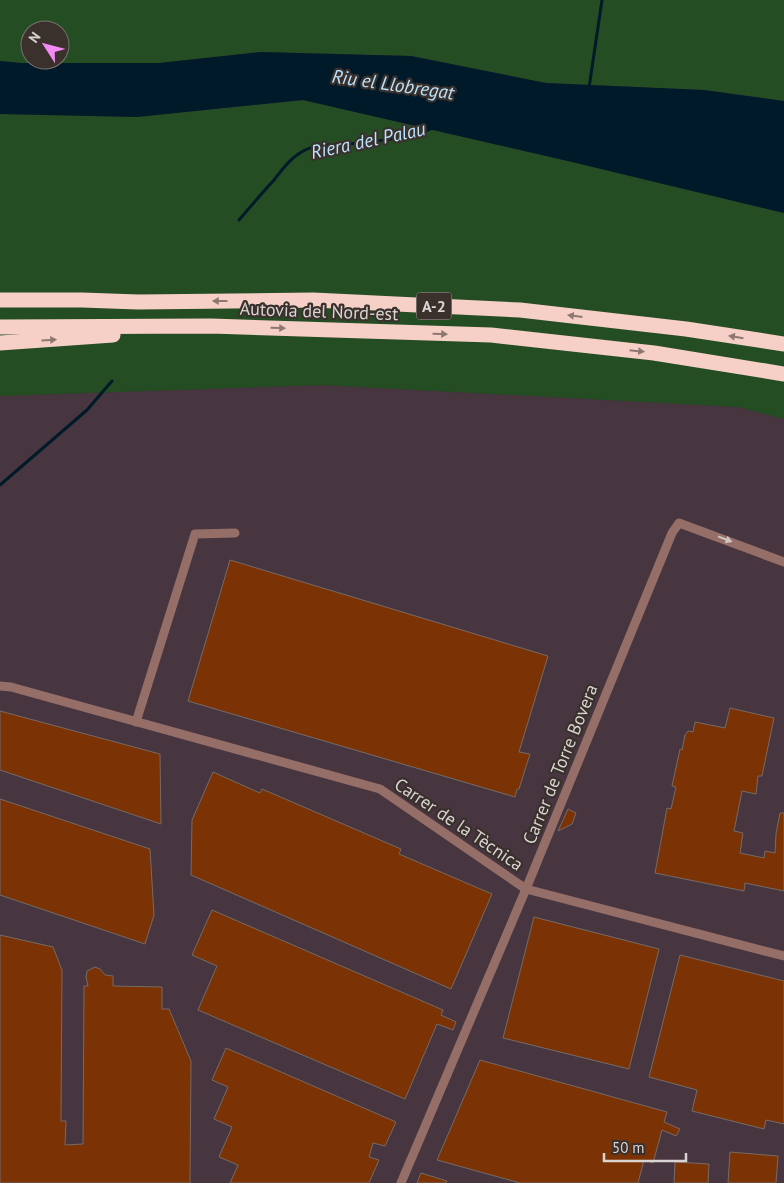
<svg xmlns="http://www.w3.org/2000/svg" width="784" height="1183" viewBox="0 0 784 1183" font-family="'PT Sans',sans-serif">
  <style>
    .industrial { fill: #47353f }
    .green { fill: #254d24; fill-rule: evenodd }
    .water { fill: #001a2a }
    .lines { fill: none; stroke-linecap: round; stroke-linejoin: round }
    .stream { stroke: #001a2a; stroke-width: 3 }
    .building { fill: #7b3305; stroke: #756b67 }
    .street { stroke: #956e67; stroke-width: 9 }
    .highway { stroke: #f6cfc7; stroke-width: 15 }
    .oneway { fill: #8f7872 }
    .oneway2 { fill: #cfc4c1 }
    .labels { text-anchor: middle; dominant-baseline: central; stroke-width: 4.5; stroke-linejoin: round; paint-order: stroke }
    .shield { fill: #3a312d; stroke: #a9a2a0; stroke-width: 1 }
    .shield-label { font-size: 16px; font-weight: bold; fill: #d9d3d1 }
    .street-label { font-size: 18px; fill: #d9d3d1; stroke: #3a312d }
    .water-label { font-size: 19px; font-style: italic; fill: #bae3fe; stroke: #3a312d }
  </style>
  <rect width="100%" height="100%" fill="#3a312d"/>
  <!-- industrial -->
  <path class="industrial" d="M322,385L738,407L784,419V1183H0V396Z"/>
  <!-- green -->
  <g class="green">
    <path d="M0,0H784V101L704,90L546,83L411,56L261,52L159,63H21L0,61ZM30,30H60V60H30Z"/>
    <path d="M303,100L572,162L784,213V419L738,407L322,385L0,396V114L137,117Z"/>
  </g>
  <!-- water -->
  <path class="water" d="M261,52L411,56L546,83L704,90L784,101V213L572,162L303,100L137,117L0,114V61L21,63H159Z"/>
  <g class="lines">
    <!-- stream -->
    <g class="stream">
      <path d="M589,88L602,0"/>
      <path d="M239,220C250,207 262,193 274,180C281,171 288,161 297,155C312,143 331,145 349,144C373,142 413,138 435,127"/>
      <path d="M0,485L87,410L112,381"/>
    </g>
  </g>
  <!-- building -->
  <g class="building">
    <path d="M230,560L548,656L519,752L530,754L519,789H517L515,797L188,701Z"/>
    <path d="M730,708L774,718L762,776H758L756,794L742,791L734,831L743,833L740,853L764,858L765,851L775,853L776,834L780,813H784V891L745,883L744,891L655,873L667,808L671,809L676,787L672,786L680,749L682,750L685,735L688,731L693,732L695,722L725,728Z"/>
    <path d="M0,711L160,754L161,824L0,770Z"/>
    <path d="M213,772L260,793L262,789L401,849L399,854L492,894L451,989L191,875L192,820Z"/>
    <path d="M0,799L150,849L154,915L145,944L0,895Z"/>
    <path d="M568,809L576,813L572,824L558,831Z"/>
    <path d="M212,910L443,1010L441,1015L456,1022L453,1030L437,1024L405,1099L198,1010L217,966L192,955Z"/>
    <path d="M534,917L659,949L629,1069L503,1038Z"/>
    <path d="M0,935L53,947L62,970L61,1121H66L65,1145L83,1144L84,986H88L86,977L87,971L95,967L100,969L105,975L113,976V986L162,987V1009H169L191,1061L190,1183H0Z"/>
    <path d="M680,955L784,981V1124L766,1120L764,1129L692,1111L697,1090L649,1077Z"/>
    <path d="M226,1048L396,1122L385,1146L373,1143L369,1157L379,1160L369,1183H230L238,1165L219,1157L232,1127L214,1119L228,1087L212,1080Z"/>
    <path d="M480,1060L667,1112L664,1122L680,1129L676,1136L662,1130L653,1163L644,1160L638,1183H520L437,1160Z"/>
    <path d="M730,1152L778,1156L776,1183H728Z"/>
    <path d="M675,1162L709,1164L708,1183H674Z"/>
    <path d="M421,1173L447,1181L446,1183H417Z"/>
  </g>
  <g class="lines">
    <!-- street -->
    <g class="street">
      <path d="M0,686L11,687L380,789L526,889L784,956"/>
      <path d="M136,722L195,534L235,533"/>
      <path d="M401,1183L526,889L672,533L679,523L784,562"/>
    </g>
    <!-- highway -->
    <g class="highway">
      <path d="M0,300H82L138,302L313,300L520,310L686,329L784,344"/>
      <path d="M0,327L211,326L491,335L654,353L784,374"/>
      <path d="M0,343L113,335"/>
    </g>
  </g>
  <!-- one-way arrows -->
  <defs><path id="oneway-solid" d="M-6-.8H1V-3.2L6.5 0L1 3.2V.8H-6Z" transform="scale(1.25)"/></defs>
  <g class="oneway">
    <use href="#oneway-solid" transform="translate(220 301) rotate(180)"/>
    <use href="#oneway-solid" transform="translate(575 316) rotate(-173)"/>
    <use href="#oneway-solid" transform="translate(278 328) rotate(1)"/>
    <use href="#oneway-solid" transform="translate(440 334) rotate(2)"/>
    <use href="#oneway-solid" transform="translate(736 337) rotate(-171)"/>
    <use href="#oneway-solid" transform="translate(49 340) rotate(-3)"/>
    <use href="#oneway-solid" transform="translate(637 351) rotate(6)"/>
  </g>
  <use class="oneway2" href="#oneway-solid" transform="translate(725 539) rotate(21)"/>
  <g class="labels">
    <!-- shield labels -->
    <rect class="shield" x="416.5" y="292.5" width="35" height="27" rx="4"/>
    <g class="shield-label">
      <text x="434" y="306">A-2</text>
    </g>
    <!-- street labels -->
    <g class="street-label">
      <text transform="translate(319 311) rotate(2)">Autovia del Nord-est</text>
      <text transform="translate(560 764) rotate(-68)">Carrer de Torre Bovera</text>
      <text transform="translate(459 824) rotate(34)">Carrer de la Tècnica</text>
    </g>
    <!-- water labels -->
    <g class="water-label">
      <text transform="translate(393 84) rotate(8)">Riu el Llobregat</text>
      <text transform="translate(368 140) rotate(-12)">Riera del Palau</text>
    </g>
  </g>
  <!-- north arrow -->
  <g transform="translate(45 45) rotate(306)"><circle r="24" fill="#3a312d" stroke="#7a726f"/>
  <path d="M0-4L9 19L0 12L-9 19Z" fill="#f28af3"/>
  <text y="-8" font-size="14" font-weight="bold" text-anchor="middle" fill="#d9d3d1">N</text>
  </g>
  <!-- scale -->
  <path d="M604 1153v8h82v-8" fill="none" stroke="#d9d3d1" stroke-width="2.5"/>
  <text x="612" y="1153" font-size="15" fill="#d9d3d1" stroke="#3a312d" stroke-width="4" paint-order="stroke">50 m</text>
</svg>
